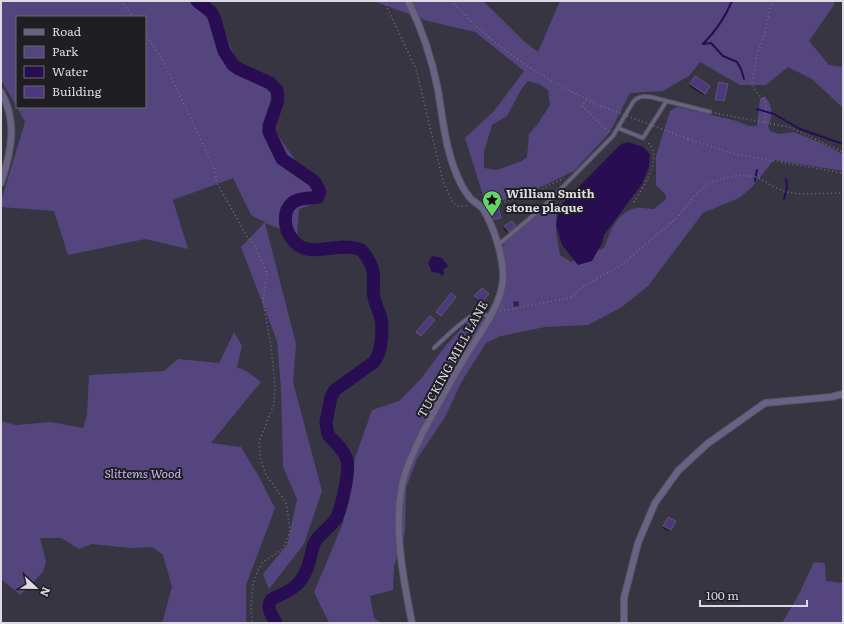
<svg xmlns="http://www.w3.org/2000/svg" width="844" height="624" viewBox="0 0 844 624" font-family="Literata,serif">
  <style>
    .green { fill: #54457f; fill-rule: evenodd }
    .water { fill: #280d53 }
    .shadow { fill: #0007 }
    .lines { fill: none; stroke-linecap: round; stroke-linejoin: round }
    .stream { stroke: #280d53; stroke-width: 2 }
    .river { stroke: #280d53; stroke-width: 13 }
    .building { fill: #4d3880; stroke: #5c5a67 }
    .lane-casing { stroke: #55535e; stroke-width: 5 }
    .street-casing { stroke: #55535e; stroke-width: 8 }
    .path { stroke: #73717b; stroke-width: 1.5; stroke-dasharray: 1 3; stroke-linecap: butt }
    .lane { stroke: #696284; stroke-width: 3 }
    .street { stroke: #696284; stroke-width: 6 }
    .path-bridge { stroke: #73717b; stroke-width: 1.5; stroke-dasharray: 1 3; stroke-linecap: butt }
    .labels { text-anchor: middle; dominant-baseline: central; stroke-width: 4; stroke-linejoin: round; paint-order: stroke }
    .poi-label { font-size: 12px; font-weight: bold; fill: #dcdae2; stroke: #1f1e23; text-anchor: start }
    .street-label { font-size: 12px; fill: #dcdae2; stroke: #1f1e23 }
    .park-label { font-size: 12px; font-style: italic; fill: #c5b8f6; stroke: #1f1e23 }
  </style>
  <rect width="100%" height="100%" fill="#373541"/>
  <!-- green -->
  <g class="green">
    <path d="M1,1H203L218,15L236,60L274,81L285,98L274,130L296,161L327,188L322,201L299,209L297,235L265,223L296,344L293,382L322,491L304,544L269,589L263,574L287,545L297,499L283,467L281,388L277,341L241,247L265,222L251,215L233,178L173,200L188,249L145,239L68,255L54,211L1,207V201L25,122L17,107H145V17H17V107L1,80Z"/>
    <path d="M373,1H483L525,42L538,52L560,1H834V5L809,41L829,65L843,67V108L812,79L788,67L766,85H740L700,62L689,76L663,91L630,93L610,132L574,171L531,192L486,205L465,138L494,111L524,71L475,32L428,21ZM528,81L539,84L548,90L550,105L537,125L529,134L527,157L522,161L497,170L484,168V152L492,125L507,116L522,88Z"/>
    <path d="M765,96C773,107 773,115 768,127L770,131L779,134L794,132L823,144L843,154V171L774,160L752,187L739,198L703,213L648,286L622,307L588,325L545,327L501,336L486,343L462,381L445,417L417,459L406,488L405,533L394,566L393,590L370,596L374,618L381,623H329L314,592L343,523L355,458L372,410L399,401L420,380L447,344L470,320L481,318L490,320L504,283L502,248L505,241L550,204L557,203L556,231L560,255L571,262L604,248C611,231 616,213 636,208C641,207 649,209 654,209L666,199L665,194L656,185V156L670,111L677,107L737,121L749,126H757L760,99Z"/>
    <path d="M234,332L242,346L237,367L248,372L261,382L211,443L241,447L258,475L275,508L246,585V619L247,623H162L172,587L163,555L152,547L130,548L92,544L79,549L61,538H40L46,562L43,572L20,595L1,579V421L16,425L51,422L83,428L87,415L89,375L164,371L178,359L219,363Z"/>
    <path d="M814,562L825,563L826,581L842,583L843,582V623H782L799,594Z"/>
  </g>
  <!-- water -->
  <g class="water">
    <path d="M628,142L643,147L650,154L649,167L642,184L604,235L602,243L592,261L578,265L562,245L556,225L559,207L621,144Z"/>
    <path d="M432,256L442,258L448,266L443,270L444,273L442,276L439,273L432,272L428,263Z"/>
  </g>
  <!-- shadow -->
  <g class="shadow">
    <path d="M694,79L709,87L703,95L689,86Z"/>
    <path d="M719,84L726,85L724,101L722,102L715,101L718,85Z"/>
    <path d="M490,209L500,218L499,219L493,221L489,211Z"/>
    <path d="M514,226L507,233L503,228L505,227Z"/>
    <path d="M482,290L487,295L479,303L474,298Z"/>
    <path d="M518,301L519,306L514,307L513,302Z"/>
    <path d="M668,518L670,530L669,531L662,528Z"/>
  </g>
  <g class="lines">
    <!-- stream -->
    <g class="stream">
      <path d="M732,1C725,18 716,31 703,44L711,43L723,56L737,62L741,69L744,79"/>
      <path d="M757,109L774,114L800,129L843,144"/>
      <path d="M755,181L757,170"/>
      <path d="M784,199L787,187L786,179"/>
    </g>
    <!-- river -->
    <path class="river" d="M197,1L211,12L214,17L224,51L233,65L239,69L270,83L277,90L278,100L269,126V132L282,159L314,181L320,191L318,197C307,199 294,197 288,208C284,214 285,226 288,232C299,257 320,249 343,247C349,247 355,247 361,250C364,252 366,256 368,259C378,276 371,282 374,297C375,304 379,311 381,318C383,330 382,352 374,362L335,390L331,397L326,422L328,435C335,442 344,450 347,460C350,470 342,506 337,517C332,526 323,531 317,539C312,545 312,552 310,559C304,584 294,589 272,599C265,607 272,615 276,623"/>
  </g>
  <!-- building -->
  <g class="building">
    <path d="M695,76L710,86L705,94L690,84Z"/>
    <path d="M719,82L728,84L724,101L715,100Z"/>
    <path d="M498,206L501,218L494,220L490,209Z"/>
    <path d="M512,221L516,226L509,232L504,226Z"/>
    <path d="M482,288L489,294L481,303L474,296Z"/>
    <path d="M451,293L456,297L441,316L436,312Z"/>
    <path d="M430,316L435,320L421,336L416,332Z"/>
    <path d="M668,517L676,521L671,530L663,526Z"/>
  </g>
  <g class="lines">
    <!-- lane casing -->
    <g class="lane-casing">
      <g id="lane">
        <path d="M618,128L643,138L666,102"/>
        <path d="M498,245L542,208L613,136L633,102C638,96 643,96 651,97L710,112"/>
        <path d="M434,348C443,340 463,319 474,315C479,313 485,315 490,316"/>
      </g>
    </g>
    <!-- street casing -->
    <g class="street-casing">
      <g id="street">
        <path d="M408,1C422,29 432,59 438,90C443,121 446,155 461,184C463,188 467,194 470,198C474,202 479,204 483,209C494,227 504,258 503,279C501,307 479,334 465,357C450,383 435,409 421,436C415,449 408,463 404,477C392,522 403,578 412,623"/>
        <path d="M1,92C18,121 11,153 1,183"/>
        <path d="M624,623V598L638,543L655,503L678,471L707,444L765,403L831,397L843,394"/>
      </g>
    </g>
    <!-- path -->
    <g class="path">
      <path d="M121,1L133,17"/>
      <path d="M384,1L416,69L443,181L452,201L457,206H469"/>
      <path d="M451,1C462,12 473,23 484,33C518,63 560,87 601,106"/>
      <path d="M145,33L163,61L189,114L214,168L217,183L248,238L254,244L267,273L263,301L271,346L275,384L274,404L259,442L261,460L266,475L286,502L290,530L285,545L280,551L263,562L258,570L253,585L251,606L252,623"/>
      <path d="M586,99L582,106L609,132"/>
      <path d="M715,113L789,127L843,152"/>
      <path d="M765,122L766,103L754,89L752,82L757,55L763,39L771,5V1"/>
      <path d="M688,139L735,154L843,173"/>
      <path d="M634,202C643,187 665,156 647,142"/>
      <path d="M489,206L532,194L564,178"/>
      <path d="M500,311L569,298L575,294L581,288L621,265L678,217L696,194L710,183L725,178L739,175L758,177L774,187L786,192L801,194L843,193"/>
    </g>
    <!-- lane -->
    <use href="#lane" class="lane"/>
    <!-- street -->
    <use href="#street" class="street"/>
    <!-- path-bridge -->
    <path class="path-bridge" d="M601,106L688,139"/>
  </g>
  <!-- icons -->
  <defs>
    <g id="sight-pin" transform="scale(1)"><path d="M0 17L-7.5 6A9.5 9.5 0 1 1 7.5 6Z" fill="#65d467" stroke="#1f1e23"/><path d="M0-6L1.8-2.2L6-1.7L2.9 1.2L3.7 5.4L0 3.3L-3.7 5.4L-2.9 1.2L-6-1.7L-1.8-2.2Z" fill="#111"/></g>
  </defs>
  <g fill-rule="evenodd">
    <use href="#sight-pin" x="492" y="200"/>
  </g>
  <g class="labels">
    <!-- poi labels -->
    <g class="poi-label">
      <text x="506" y="193">William Smith<tspan x="506" dy="14">stone plaque</tspan></text>
    </g>
    <!-- street labels -->
    <g class="street-label">
      <text transform="translate(452 359) rotate(-61)">TUCKING MILL LANE</text>
    </g>
    <!-- park labels -->
    <g class="park-label">
      <text x="143" y="473">Slittems Wood</text>
    </g>
  </g>
  <!-- border -->
  <rect width="844" height="624" fill="none" stroke="#dcdae2" stroke-width="4"/>
  <!-- legend -->
  <rect x="16" y="16" width="130" height="92" fill="#1f1e23" stroke="#6b696f"/>
  <rect x="24" y="29" width="20" height="6" fill="#696284" stroke="#6b696f"/>
  <text x="52" y="36" font-size="12" fill="#dcdae2">Road</text>
  <rect x="24" y="46" width="20" height="12" fill="#54457f" stroke="#6b696f"/>
  <text x="52" y="56" font-size="12" fill="#dcdae2">Park</text>
  <rect x="24" y="66" width="20" height="12" fill="#280d53" stroke="#6b696f"/>
  <text x="52" y="76" font-size="12" fill="#dcdae2">Water</text>
  <rect x="24" y="86" width="20" height="12" fill="#4d3880" stroke="#6b696f"/>
  <text x="52" y="96" font-size="12" fill="#dcdae2">Building</text>
  <!-- north arrow -->
  <g transform="translate(36 588) rotate(112)" stroke="#1f1e23" stroke-width="3" paint-order="stroke">
  <path d="M0-3L7 15L0 10L-7 15Z" fill="#dcdae2"/>
  <text y="-6" font-size="11" font-weight="bold" text-anchor="middle" fill="#dcdae2">N</text>
  </g>
  <!-- scale -->
  <path d="M700 600v6h107v-6" fill="none" stroke="#dcdae2" stroke-width="2"/>
  <text x="706" y="600" font-size="12" fill="#dcdae2" stroke="#1f1e23" stroke-width="3" paint-order="stroke">100 m</text>
</svg>
